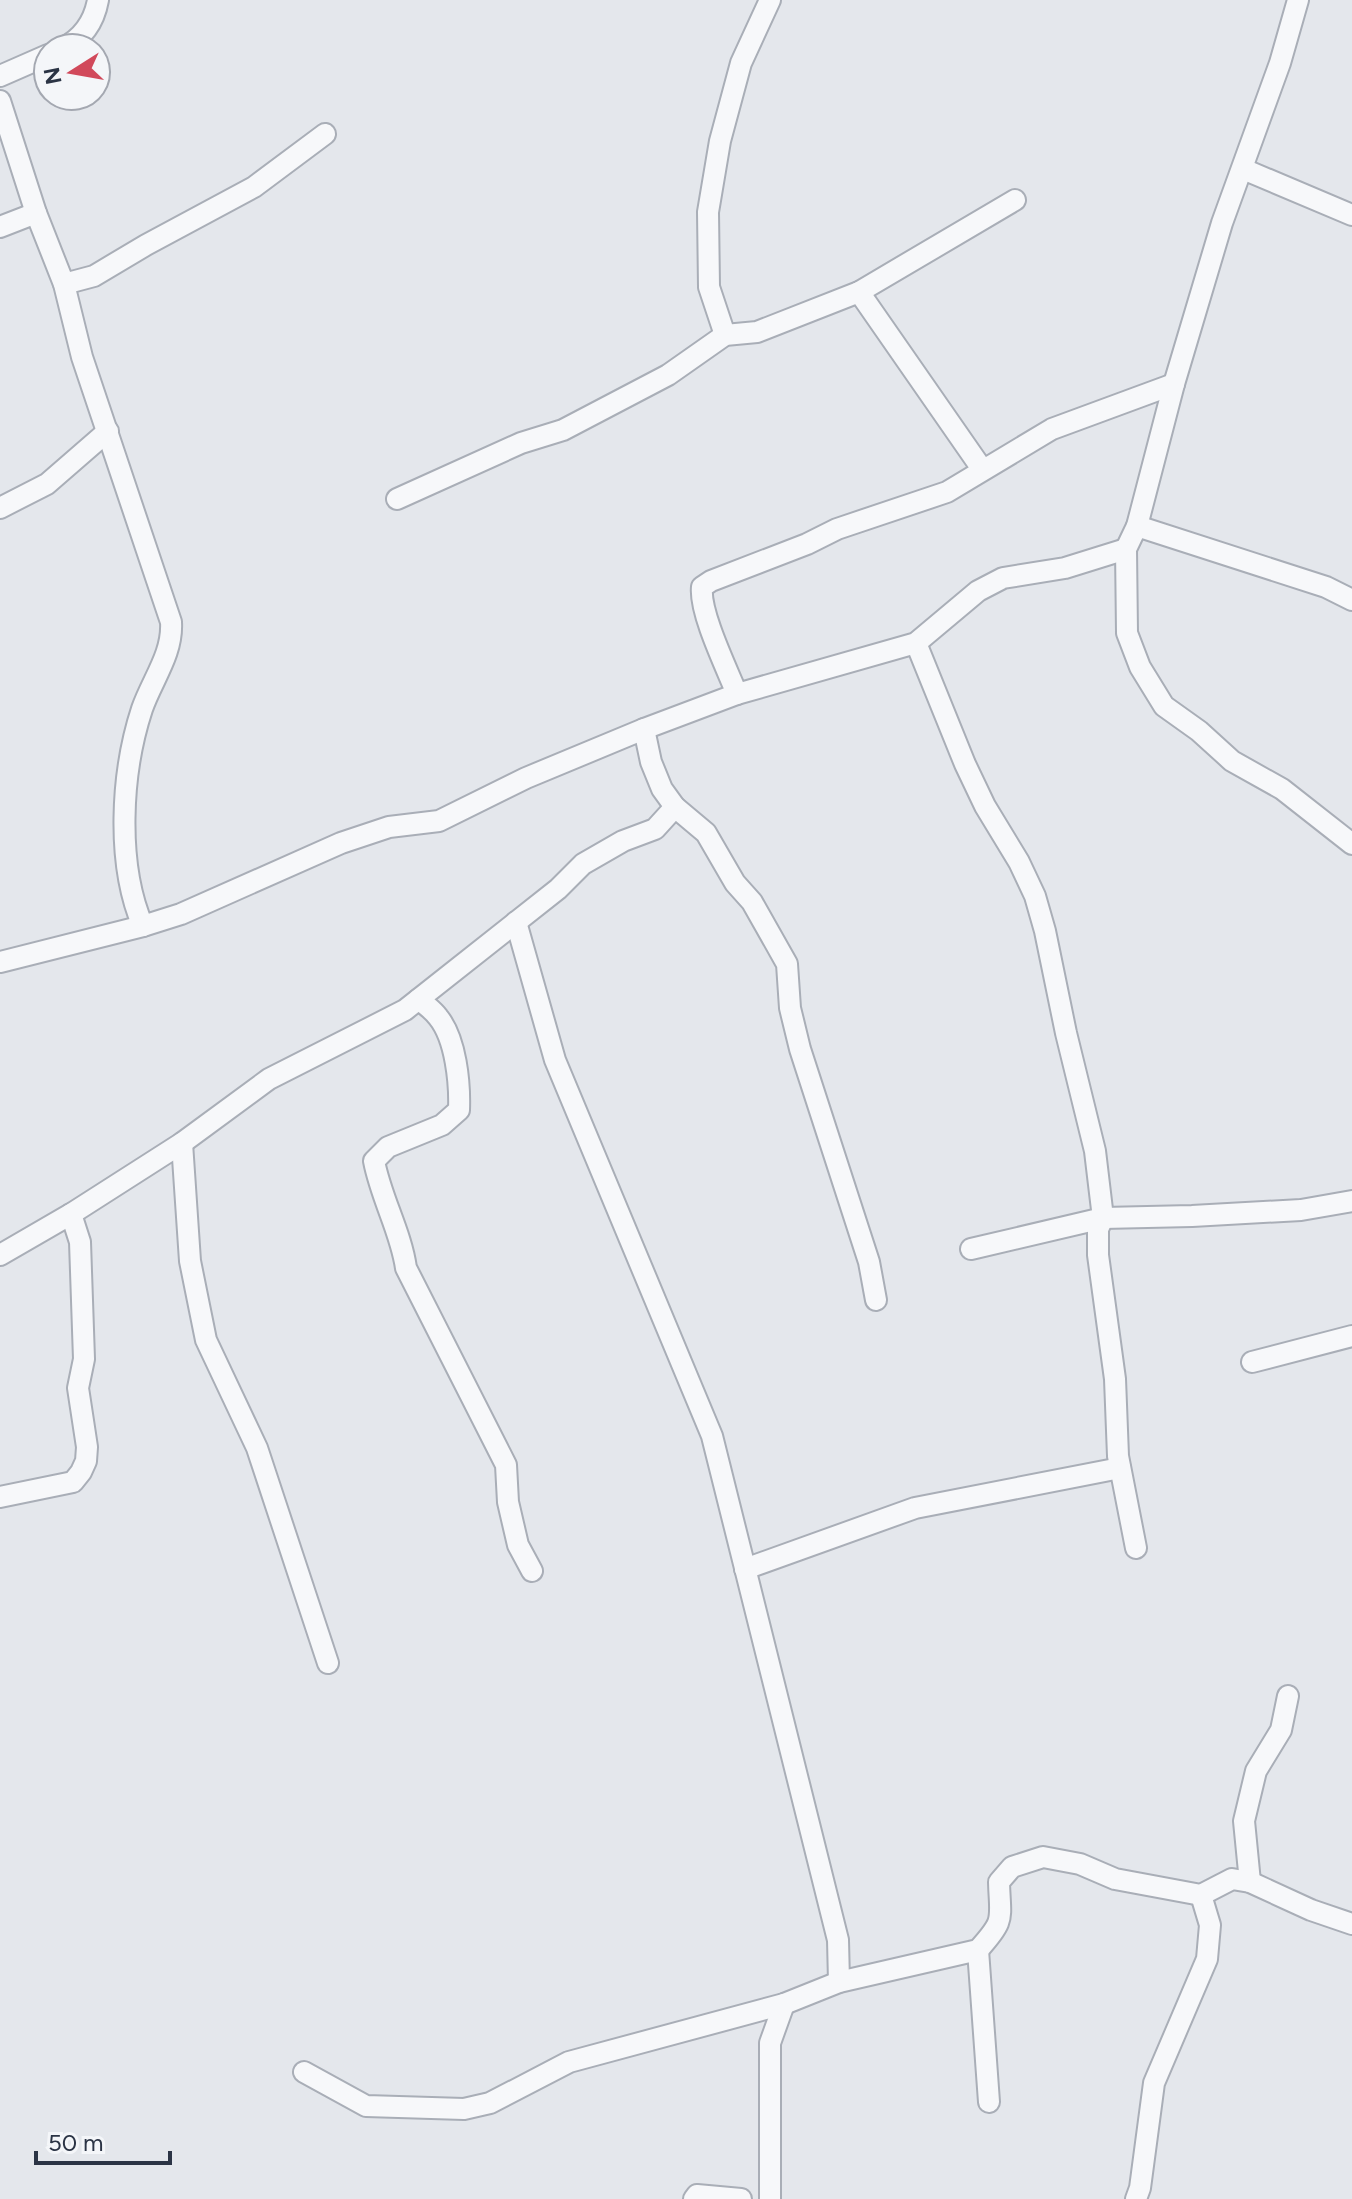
<svg xmlns="http://www.w3.org/2000/svg" width="1352" height="2199" viewBox="0 0 1352 2199" font-family="Figtree,sans-serif">
  <style>
    .lines { fill: none; stroke-linecap: round; stroke-linejoin: round }
    .minor-casing { stroke: #a9aeb7; stroke-width: 24 }
    .minor { stroke: #f7f8fa; stroke-width: 20 }
  </style>
  <rect width="100%" height="100%" fill="#e4e7ec"/>
  <g class="lines">
    <!-- minor casing -->
    <g class="minor-casing">
      <g id="minor">
        <path d="M1298,0L1280,63L1222,223L1174,384L1137,526L1126,549L1127,633L1140,667L1164,706L1199,731L1232,761L1282,789L1352,844"/>
        <path d="M63,48C83,38 94,22 98,0"/>
        <path d="M0,76L48,55"/>
        <path d="M0,101L36,213L64,284L82,357L171,622C173,654 152,680 142,709C121,773 116,864 143,926"/>
        <path d="M1243,169L1352,215"/>
        <path d="M0,227L36,213"/>
        <path d="M64,284L94,276L146,245L254,187L325,134"/>
        <path d="M859,292L982,469"/>
        <path d="M725,335L709,287L708,212L720,141L741,63L770,0"/>
        <path d="M397,499L521,443L563,430L668,375L725,335L757,332L859,292L1015,200"/>
        <path d="M0,508L47,484L108,431"/>
        <path d="M1137,526L1326,587L1352,600"/>
        <path d="M916,643L965,764L985,806L1019,862L1035,896L1045,931L1066,1033L1095,1151L1103,1218L1098,1229V1255L1115,1379L1118,1456L1136,1548"/>
        <path d="M737,694C727,669 699,612 702,587L711,581L807,544L837,529L947,492L1052,429L1174,384"/>
        <path d="M644,729L651,762L662,789L675,807L706,833L735,883L752,902L787,964L790,1008L800,1049L869,1262L876,1300"/>
        <path d="M516,922L555,1060L712,1436L838,1940L839,1982"/>
        <path d="M0,962L143,926L181,914L341,843L389,827L439,821L526,778L644,729L737,694L916,643L978,591L1003,578L1065,568L1126,549"/>
        <path d="M419,999C425,1005 433,1010 438,1017C456,1039 460,1083 459,1110L442,1125L388,1147L374,1161C381,1198 401,1232 406,1268L506,1465L508,1502L518,1545L532,1571"/>
        <path d="M182,1143L190,1261L206,1340L257,1448L328,1663"/>
        <path d="M971,1249L1103,1218L1192,1216L1301,1210L1352,1201"/>
        <path d="M0,1255L71,1214L182,1143L269,1079L405,1010L558,889L583,864L623,841L655,829L675,807"/>
        <path d="M1252,1362L1352,1336"/>
        <path d="M0,1497L73,1482L81,1472L86,1461L87,1447L78,1388L84,1359L80,1242L71,1214"/>
        <path d="M745,1569L915,1508L1120,1468"/>
        <path d="M1250,1882L1244,1821L1256,1771L1281,1730L1288,1696"/>
        <path d="M978,1950L989,2102"/>
        <path d="M304,2072L366,2106L464,2109L490,2103L569,2062L784,2004L839,1982L978,1950C1006,1919 1000,1920 999,1882L1012,1867L1043,1857L1080,1864L1115,1879L1201,1895L1232,1879L1250,1882L1311,1910L1352,1924"/>
        <path d="M694,2199L697,2195L741,2199"/>
        <path d="M770,2199V2043L784,2004"/>
        <path d="M1136,2199L1140,2188L1154,2083L1207,1959L1210,1925L1201,1895"/>
      </g>
    </g>
    <!-- minor -->
    <use href="#minor" class="minor"/>
  </g>
  <!-- north arrow -->
  <g transform="translate(72 72) rotate(259)"><circle r="38" fill="#f4f6f9" stroke="#a4a8b1" stroke-width="2"/>
  <path d="M0-6L14 30L0 20L-14 30Z" fill="#d1495b"/>
  <text y="-12" font-size="22" font-weight="bold" text-anchor="middle" fill="#2b3445">N</text>
  </g>
  <!-- scale -->
  <path d="M36 2151v12h134v-12" fill="none" stroke="#2b3445" stroke-width="4"/>
  <text x="48" y="2151" font-size="24" fill="#2b3445" stroke="#f4f6f9" stroke-width="6" paint-order="stroke">50 m</text>
</svg>
